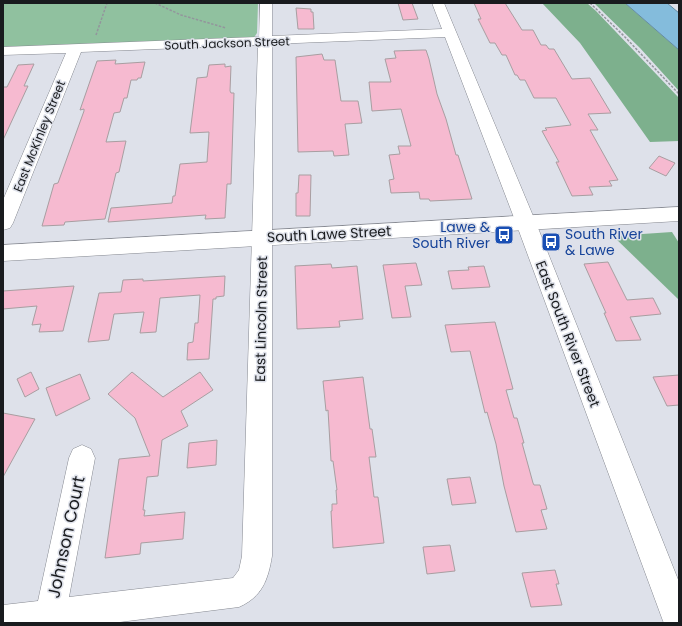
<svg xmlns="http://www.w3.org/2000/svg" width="682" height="626" viewBox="0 0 682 626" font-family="Poppins,sans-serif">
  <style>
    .green { fill: #90c19f }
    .forest { fill: #7db08d }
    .water { fill: #84bcdc; stroke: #648ca3 }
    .building { fill: #f6bad0; stroke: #a89ea1 }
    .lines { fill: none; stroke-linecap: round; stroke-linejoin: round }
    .minor-casing { stroke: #858890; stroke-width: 1 }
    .major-casing { stroke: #858890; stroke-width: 1 }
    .path { stroke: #93959c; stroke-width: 1.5; stroke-dasharray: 2.5 1.5; stroke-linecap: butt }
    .minor { fill: #fff; fill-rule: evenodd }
    .major { fill: #fff; fill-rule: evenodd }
    .labels { text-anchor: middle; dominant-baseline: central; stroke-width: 3; stroke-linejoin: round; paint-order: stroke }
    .far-street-label { font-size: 12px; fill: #191b1e; stroke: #dee1ea }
    .transit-label { font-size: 14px; fill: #164399; stroke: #dee1ea; text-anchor: end }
    .street-label { font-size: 14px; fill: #191b1e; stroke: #dee1ea }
    .near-street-label { font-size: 17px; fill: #191b1e; stroke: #dee1ea }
  </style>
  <rect width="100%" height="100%" fill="#dee1ea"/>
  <!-- green -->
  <path class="green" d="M3,3H258L257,33L253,39L3,47Z"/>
  <!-- forest -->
  <g class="forest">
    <path d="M542,3H587L596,11L679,98V141L650,142L580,43Z"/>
    <path d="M594,3H625L679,50V91L640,48Z"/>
    <path d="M672,232L679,243V300L613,236Z"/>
  </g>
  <!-- water -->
  <path class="water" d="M625,3H667L679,13V50Z"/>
  <!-- building -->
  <g class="building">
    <path d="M398,3H412L418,19L403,20Z"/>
    <path d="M474,3H505L522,30H533L541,45H546L549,49H554L572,79L590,78L611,113L588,114L598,130H590L618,180L609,181L612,186L589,187L593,195L572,196L556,162H559L542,131L547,130L545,128L571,125L556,98H534L525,80H520L517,75H515L506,55H502L495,43H490L478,19H481Z"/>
    <path d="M296,8L311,9V12H313L314,29H298Z"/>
    <path d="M422,50H426L429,59L437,94L446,119L456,155H458L472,199L430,201L429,199H420L419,192L391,193L389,180L394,179L389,155L400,154L398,146H411L401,109L372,111L369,82H391L385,59L396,58L394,51Z"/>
    <path d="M322,54L324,60H335L341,101H358L362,123L345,124L349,155L334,156L333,151L298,152L296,57Z"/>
    <path d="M116,60L115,64L145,62L141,78H138L137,80H131L127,98H124L120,112L114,113L106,142L126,141L119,172L116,173L105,219L65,222L64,225L42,226L54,184L58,183L84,111V109L80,110L97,61Z"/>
    <path d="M34,64L24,86H28L3,140V87H7L18,65Z"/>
    <path d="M225,64V67L231,66L230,91L231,93H234L231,184H227L225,218L205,219L206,215L108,222L111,208L172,203L173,196H175L180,164L207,162L209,132L190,133L197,78L207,77L209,65Z"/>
    <path d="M659,156L675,163L666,176L649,168Z"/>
    <path d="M299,175H311L310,216H296V193H298Z"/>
    <path d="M608,262L627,300L653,298L661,314L630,317L641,340L616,341L604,313H606L584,264Z"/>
    <path d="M416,263L422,285L405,286L411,317L392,318L383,265Z"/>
    <path d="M331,264L332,268L357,266L363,319L339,321L340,327L297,329L295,266Z"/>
    <path d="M484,266L490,287L452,289L448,271L469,270L468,267Z"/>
    <path d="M225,276L224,296L216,297V299H213L209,359L187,360L188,343L193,342L195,323H198L200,295L160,298L156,332L140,333L144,312L114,314L109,340L88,342L99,293L121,292L123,280L143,279V281Z"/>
    <path d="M74,286L63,331L39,332L41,324L32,325L37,306L3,309V291Z"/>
    <path d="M495,322L513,389L506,390L514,418H517L524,443H522L533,483L534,485H540L547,509L541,510L547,529L516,532L504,486L496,444L487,412L485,413L470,351L451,352L445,325Z"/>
    <path d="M31,372L39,389L25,397L17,379Z"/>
    <path d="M132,372L163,397L200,372L213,390L181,411L188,426L162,440L158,476L147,477L143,510H145L144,516L185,512L183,539L141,543L140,554L105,558L119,459L150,456L135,418L108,394Z"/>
    <path d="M80,374L90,399L56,416L46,388Z"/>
    <path d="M679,375V405L667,406L653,377Z"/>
    <path d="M363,377L370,429H372L376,457H369L374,497H378L384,543L333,548L331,511H332V504H337L336,490H337L333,461H331L328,410L326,411L323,381Z"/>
    <path d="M3,413L35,419L3,477Z"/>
    <path d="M217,440L216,465L187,468L189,443Z"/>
    <path d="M470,477L476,503L452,505L447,479Z"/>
    <path d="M450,545L455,571L427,574L423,547Z"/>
    <path d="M555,570L559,584H556L562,605L531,607L522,573Z"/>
  </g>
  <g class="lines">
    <!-- minor casing -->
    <g class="minor-casing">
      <path id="minor" d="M260,3H272V36L442,29L432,3H444L536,223L679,582V623H664L663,621L516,223L445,37L272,44V556C268,580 262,597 239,607L112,623H3V605L38,601L69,458L73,449L82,445L91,449L95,458L69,597L233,578L239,570L242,556L258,45L81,52L13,223L10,228L3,230V200L66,53L3,55V47L259,37Z"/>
    </g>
    <!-- major casing -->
    <g class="major-casing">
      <path id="major" d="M679,207V221L3,261V245Z"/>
    </g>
    <!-- path -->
    <g class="path">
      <path d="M155,3L181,15L226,28"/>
      <path d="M590,3L624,36L679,94"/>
      <path d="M96,35L107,3"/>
    </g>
    <!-- minor -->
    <use href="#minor" class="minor"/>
    <!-- major -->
    <use href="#major" class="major"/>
  </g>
  <!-- icons -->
  <defs>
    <g id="bus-square" transform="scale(1)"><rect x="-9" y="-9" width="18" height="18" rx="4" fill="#1a4fb4" stroke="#dee1ea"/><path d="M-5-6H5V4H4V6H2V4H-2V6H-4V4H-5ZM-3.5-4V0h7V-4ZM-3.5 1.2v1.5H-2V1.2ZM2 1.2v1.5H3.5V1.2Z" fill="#fff"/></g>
  </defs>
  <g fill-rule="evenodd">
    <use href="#bus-square" x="504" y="235"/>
    <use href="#bus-square" x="551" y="242"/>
  </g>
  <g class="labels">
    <!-- far-street labels -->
    <g class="far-street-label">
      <text transform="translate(227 43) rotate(-2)">South Jackson Street</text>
      <text transform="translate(39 136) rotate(-68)">East McKinley Street</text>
    </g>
    <!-- transit labels -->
    <g class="transit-label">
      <text x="490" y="227">Lawe &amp;<tspan x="490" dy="16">South River</tspan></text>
      <text x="565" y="234" text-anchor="start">South River<tspan x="565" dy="16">&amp; Lawe</tspan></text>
    </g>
    <!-- street labels -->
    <g class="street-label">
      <text transform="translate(329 234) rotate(-3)">South Lawe Street</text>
      <text transform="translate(261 319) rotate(-89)">East Lincoln Street</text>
      <text transform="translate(568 334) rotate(69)">East South River Street</text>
    </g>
    <!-- near-street labels -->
    <g class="near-street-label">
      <text transform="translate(66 537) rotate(-78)">Johnson Court</text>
    </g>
  </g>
  <!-- border -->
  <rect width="682" height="626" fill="none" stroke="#191b1e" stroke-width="8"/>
</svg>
